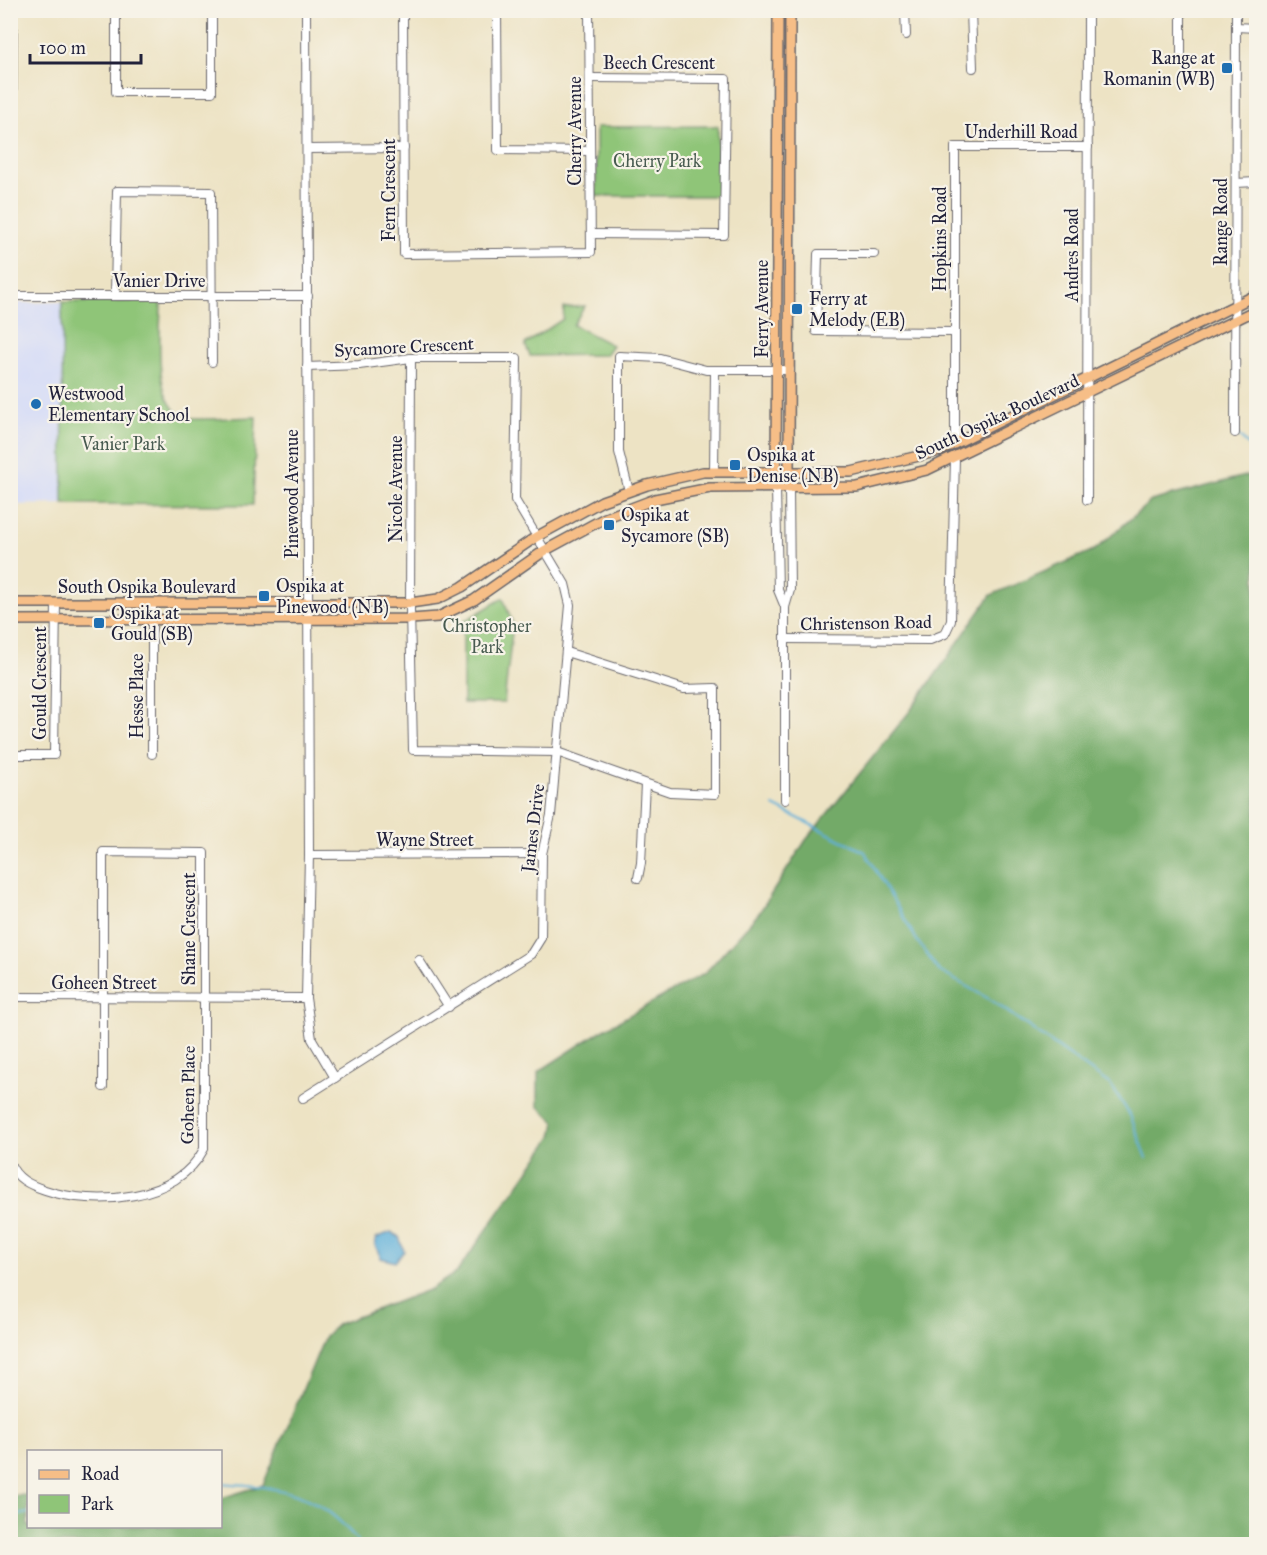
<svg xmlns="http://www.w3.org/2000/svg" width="1267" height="1555" viewBox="0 0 1267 1555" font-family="'IM FELL Great Primer',serif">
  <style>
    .built { fill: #d2d9f9 }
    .green { fill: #8fc578; stroke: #58745a; stroke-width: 1.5 }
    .forest { fill: #73aa68; stroke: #4a6652; stroke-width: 1.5 }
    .water { fill: #5fb0da; stroke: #40698a; stroke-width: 1.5 }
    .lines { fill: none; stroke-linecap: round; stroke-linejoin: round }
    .stream { stroke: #5fb0da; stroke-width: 2 }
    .minor-casing { stroke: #69666b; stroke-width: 10 }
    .major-casing { stroke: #69666b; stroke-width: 12 }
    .minor { stroke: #fff; stroke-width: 8 }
    .major { stroke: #f6be87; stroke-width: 9 }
    .poi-dot { fill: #1f6fb2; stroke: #f7f3e8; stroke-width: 2 }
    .labels { text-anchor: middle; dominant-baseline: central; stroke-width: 4.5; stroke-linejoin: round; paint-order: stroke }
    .poi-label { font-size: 18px; fill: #22223b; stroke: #f7f3e8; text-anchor: start }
    .street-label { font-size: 18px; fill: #22223b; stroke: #f7f3e8 }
    .park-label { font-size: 18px; fill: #485b50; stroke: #f7f3e8 }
  </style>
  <rect width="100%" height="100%" fill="#f7f3e8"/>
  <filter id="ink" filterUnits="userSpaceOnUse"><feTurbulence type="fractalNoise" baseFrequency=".0167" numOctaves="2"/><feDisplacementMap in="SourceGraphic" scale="12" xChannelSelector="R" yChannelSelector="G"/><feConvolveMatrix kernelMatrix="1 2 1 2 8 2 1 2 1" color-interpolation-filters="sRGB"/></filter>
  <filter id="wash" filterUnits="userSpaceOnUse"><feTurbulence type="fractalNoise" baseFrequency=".008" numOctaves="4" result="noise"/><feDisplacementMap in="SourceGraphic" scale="24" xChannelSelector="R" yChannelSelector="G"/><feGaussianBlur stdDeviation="1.35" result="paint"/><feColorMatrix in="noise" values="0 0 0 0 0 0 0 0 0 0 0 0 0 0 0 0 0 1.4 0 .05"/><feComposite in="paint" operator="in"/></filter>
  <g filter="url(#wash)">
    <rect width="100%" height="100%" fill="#ede3c4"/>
    <!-- built -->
    <path class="built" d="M62,302L63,504L11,505L10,303Z"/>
    <!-- green -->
    <g class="green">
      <path d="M718,126V196H596V127Z"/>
      <path d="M161,301C161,332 151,404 186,418C197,421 243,417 256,417L253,505L63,504L62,302Z"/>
      <path d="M585,306L573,325L612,345L605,355L530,356L525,344L563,319L564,308Z"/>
      <path d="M503,598L513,624L504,703H463V622Z"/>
    </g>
    <!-- forest -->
    <path class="forest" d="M1256,473V1544H11V1496L28,1495V1526H220L221,1498L263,1485L325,1336L338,1324L431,1289L457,1272L552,1137L555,1122L538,1106V1072L601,1031L705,973L759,913L806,840L910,711L991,595L1096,549L1151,501Z"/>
    <!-- water -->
    <path class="water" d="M391,1232L399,1237L404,1251L395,1262L381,1258L375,1245L376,1238Z"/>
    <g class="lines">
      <!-- stream -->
      <g class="stream">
        <path d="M1237,434L1256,453"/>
        <path d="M774,806L865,852L918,942L939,971L991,1000L1111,1085L1130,1115L1147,1158"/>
        <path d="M220,1483C282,1487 321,1492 360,1544"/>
        <path d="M10,1517L28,1513"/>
      </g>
    </g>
  </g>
  <g filter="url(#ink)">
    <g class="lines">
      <!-- minor casing -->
      <g class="minor-casing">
        <g id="minor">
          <path d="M116,10V92H212V10"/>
          <path d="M306,10L309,855L306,998L312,1039L335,1078"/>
          <path d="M403,10L404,254L591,252L589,10"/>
          <path d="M497,10L498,150L590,151"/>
          <path d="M905,10L906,35"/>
          <path d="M971,10L973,68"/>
          <path d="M1236,27L1256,28"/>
          <path d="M1181,54V10"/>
          <path d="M590,78L726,79L724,235L591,234"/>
          <path d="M307,149L404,148"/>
          <path d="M1236,183L1256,182"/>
          <path d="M874,254H818L816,331L955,332"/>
          <path d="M10,296H308"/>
          <path d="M11,296L13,10"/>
          <path d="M115,296L117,191L211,192L212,362"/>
          <path d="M411,358L410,609L413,750L557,752L670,792L715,794V688L684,689L566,652"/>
          <path d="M1235,433L1236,10"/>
          <path d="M955,443V147H1088"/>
          <path d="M714,472L715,370"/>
          <path d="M776,488L778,590L785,607"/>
          <path d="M629,491L619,452V356L660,358L706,370H790"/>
          <path d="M1087,500L1088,10"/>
          <path d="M152,603V754"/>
          <path d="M787,639L930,640L945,634L951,621L955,458"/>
          <path d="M10,755H54L56,603"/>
          <path d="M785,800V607L790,590L789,488"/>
          <path d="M309,855L542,854"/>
          <path d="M638,878L641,863L645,784"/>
          <path d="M419,960L449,1007"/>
          <path d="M10,997L306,998"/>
          <path d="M303,1098L531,954L541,938L542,854L551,815L570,605L565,584L515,500L517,358H411L359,365L307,367"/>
          <path d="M10,1163C16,1179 30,1185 45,1190C95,1207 177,1201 204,1149V853L103,852V1087"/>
        </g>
      </g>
      <!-- major casing -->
      <g class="major-casing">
        <g id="major">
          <path d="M776,488L778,10"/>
          <path d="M789,488L790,10"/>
          <path d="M10,603H410L438,599L462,587L536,537L602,501L647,485L703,472H851L940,451L1256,295"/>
          <path d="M10,620L411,619L438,617L474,600L544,551L605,518L655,499L710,488L857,487L927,470L1256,310"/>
        </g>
      </g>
      <!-- minor -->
      <use href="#minor" class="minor"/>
      <!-- major -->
      <use href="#major" class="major"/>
    </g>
  </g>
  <!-- markers -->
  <g class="poi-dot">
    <rect x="1221" y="62" width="12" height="12" rx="3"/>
    <rect x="791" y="303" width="12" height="12" rx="3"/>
    <circle cx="36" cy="404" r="6"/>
    <rect x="729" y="459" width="12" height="12" rx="3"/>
    <rect x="603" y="519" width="12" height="12" rx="3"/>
    <rect x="258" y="590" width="12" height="12" rx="3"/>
    <rect x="93" y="617" width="12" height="12" rx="3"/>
  </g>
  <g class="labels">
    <!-- poi labels -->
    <g class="poi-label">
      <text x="1215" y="58" text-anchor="end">Range at<tspan x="1215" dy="21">Romanin (WB)</tspan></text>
      <text x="809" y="299">Ferry at<tspan x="809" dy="21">Melody (EB)</tspan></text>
      <text x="48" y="394">Westwood<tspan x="48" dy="21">Elementary School</tspan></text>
      <text x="747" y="455">Ospika at<tspan x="747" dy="21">Denise (NB)</tspan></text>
      <text x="621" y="515">Ospika at<tspan x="621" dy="21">Sycamore (SB)</tspan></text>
      <text x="276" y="586">Ospika at<tspan x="276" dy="21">Pinewood (NB)</tspan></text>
      <text x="111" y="613">Ospika at<tspan x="111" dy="21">Gould (SB)</tspan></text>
    </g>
    <!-- street labels -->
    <g class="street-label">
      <text x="659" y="63">Beech Crescent</text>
      <text transform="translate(575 131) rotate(-90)">Cherry Avenue</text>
      <text x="1021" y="132">Underhill Road</text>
      <text transform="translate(389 190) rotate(-90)">Fern Crescent</text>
      <text transform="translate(1221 222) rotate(-90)">Range Road</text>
      <text transform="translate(940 239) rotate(-90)">Hopkins Road</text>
      <text transform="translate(1072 255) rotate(-90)">Andres Road</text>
      <text x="159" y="281">Vanier Drive</text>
      <text transform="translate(762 309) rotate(-90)">Ferry Avenue</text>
      <text transform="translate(404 347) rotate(-3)">Sycamore Crescent</text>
      <text transform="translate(997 417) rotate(-25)">South Ospika Boulevard</text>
      <text transform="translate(396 489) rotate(-90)">Nicole Avenue</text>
      <text transform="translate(292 494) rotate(-90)">Pinewood Avenue</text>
      <text x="147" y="587">South Ospika Boulevard</text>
      <text transform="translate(866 623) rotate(-1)">Christenson Road</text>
      <text transform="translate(40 683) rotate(-90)">Gould Crescent</text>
      <text transform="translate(137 696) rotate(-90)">Hesse Place</text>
      <text transform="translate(533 828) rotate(-83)">James Drive</text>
      <text x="425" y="840">Wayne Street</text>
      <text transform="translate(189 929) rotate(-90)">Shane Crescent</text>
      <text x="104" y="983">Goheen Street</text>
      <text transform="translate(188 1095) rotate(-89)">Goheen Place</text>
    </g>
    <!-- park labels -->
    <g class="park-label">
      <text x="657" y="161">Cherry Park</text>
      <text x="123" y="444">Vanier Park</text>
      <text x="487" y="626">Christopher<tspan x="487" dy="21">Park</tspan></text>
    </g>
  </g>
  <!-- margin -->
  <rect width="1267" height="1555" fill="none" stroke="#f7f3e8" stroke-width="36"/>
  <!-- legend -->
  <rect x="27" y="1450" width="195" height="78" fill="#f7f3e8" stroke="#a29fa3" stroke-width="1.5"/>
  <rect x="39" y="1470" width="30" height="9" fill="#f6be87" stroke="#a29fa3" stroke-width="1.5"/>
  <text x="81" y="1480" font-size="18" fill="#22223b">Road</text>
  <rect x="39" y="1495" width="30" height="18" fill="#8fc578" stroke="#a29fa3" stroke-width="1.5"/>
  <text x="81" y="1510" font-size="18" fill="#22223b">Park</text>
  <!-- scale -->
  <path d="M30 54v9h111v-9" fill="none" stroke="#22223b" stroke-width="3"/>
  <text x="39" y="54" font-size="18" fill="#22223b" stroke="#f7f3e8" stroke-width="4.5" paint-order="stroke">100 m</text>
</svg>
